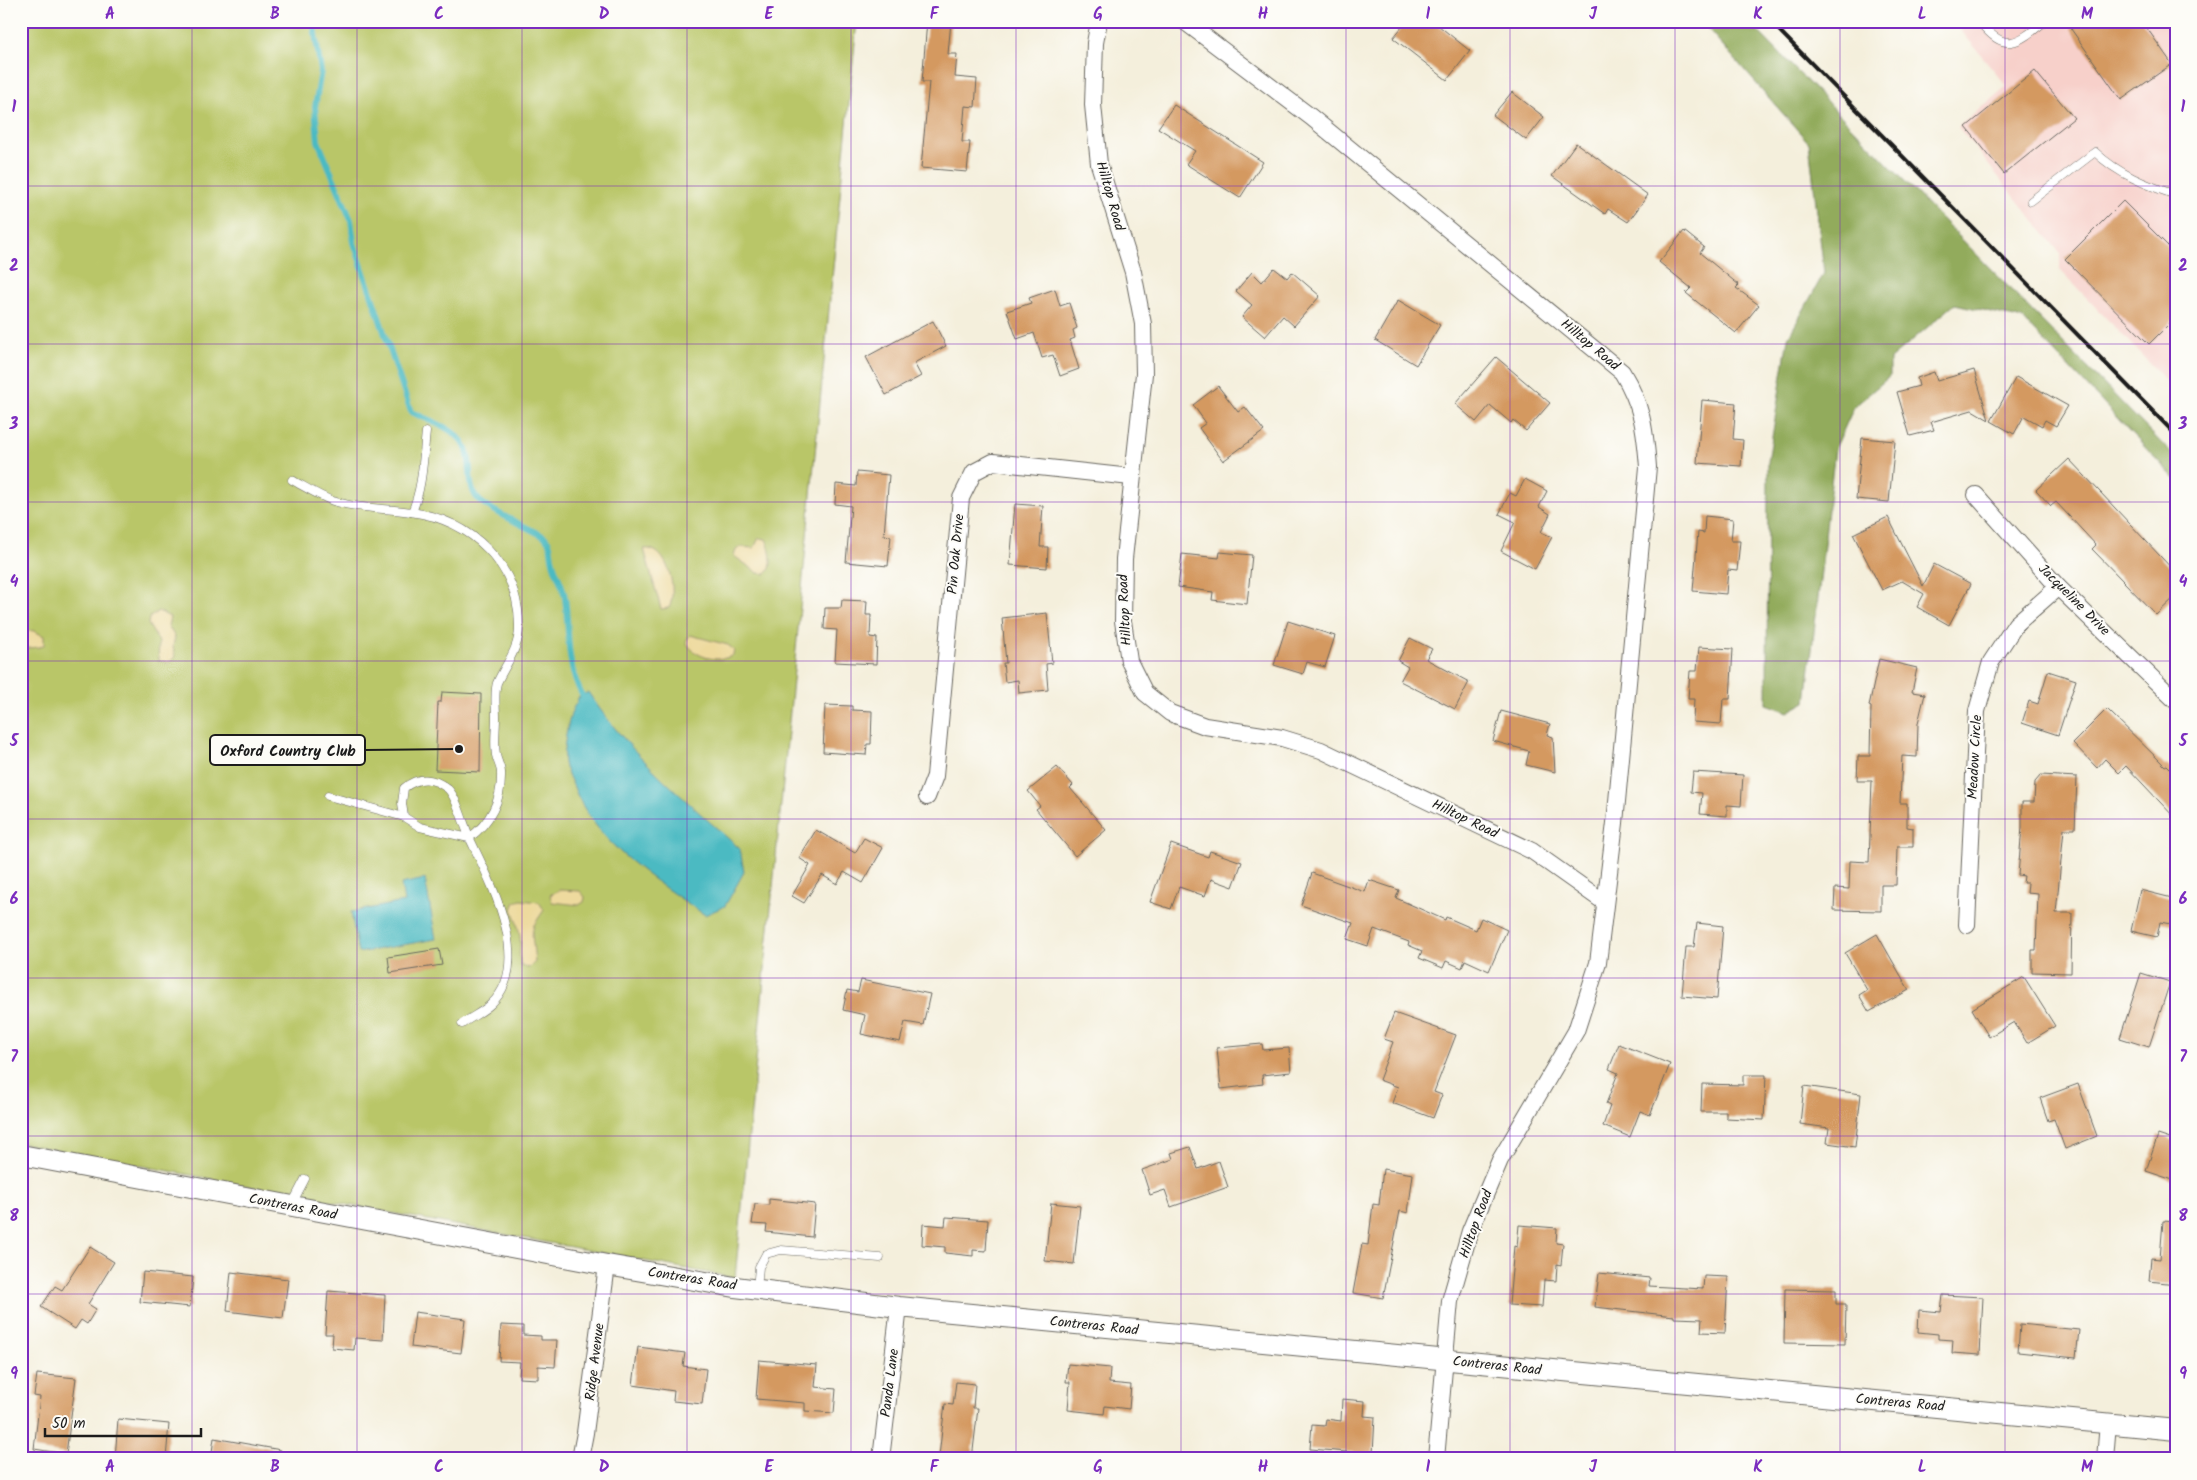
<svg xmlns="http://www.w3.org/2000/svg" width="2197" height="1480" viewBox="0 0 2197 1480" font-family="Kalam,sans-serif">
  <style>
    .built { fill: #f7d0ca }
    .green { fill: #b9c668; stroke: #6a7142 }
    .forest { fill: #92ab5c; stroke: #57643c }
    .sand { fill: #eeda9e; stroke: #857b5d }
    .water { fill: #4bbac2; stroke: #346b6f }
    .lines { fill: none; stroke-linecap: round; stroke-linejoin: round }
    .stream { stroke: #4bbac2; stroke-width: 6 }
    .building { fill: #d49960 }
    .service-casing { stroke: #68665f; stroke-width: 9 }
    .minor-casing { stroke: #68665f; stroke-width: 18 }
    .tertiary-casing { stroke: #68665f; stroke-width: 22 }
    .service { stroke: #fff; stroke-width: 8 }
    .minor { stroke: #fff; stroke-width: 16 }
    .tertiary { stroke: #fff; stroke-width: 20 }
    .rail { stroke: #1c1c1c; stroke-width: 4 }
    .grid { fill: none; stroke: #7b2cbf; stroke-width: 1; stroke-opacity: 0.55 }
    .labels { text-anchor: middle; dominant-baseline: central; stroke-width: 4; stroke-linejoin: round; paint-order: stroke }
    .street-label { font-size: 14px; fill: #1c1c1c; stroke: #fdfcf7 }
    .leader { fill: none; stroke: #1c1c1c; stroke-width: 2 }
    .callout-dot { fill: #1c1c1c; stroke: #fdfcf7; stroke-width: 2 }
    .callout { fill: #fdfcf7; stroke: #1c1c1c; stroke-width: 2 }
    .callout-label { font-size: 15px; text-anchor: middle; font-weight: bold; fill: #1c1c1c }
    .neatline { fill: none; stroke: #7b2cbf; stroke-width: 2 }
    .grid-label { font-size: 16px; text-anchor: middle; font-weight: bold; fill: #7b2cbf }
  </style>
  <rect width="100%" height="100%" fill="#fdfcf7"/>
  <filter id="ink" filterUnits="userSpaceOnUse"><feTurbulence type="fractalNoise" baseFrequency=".02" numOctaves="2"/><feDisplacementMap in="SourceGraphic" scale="10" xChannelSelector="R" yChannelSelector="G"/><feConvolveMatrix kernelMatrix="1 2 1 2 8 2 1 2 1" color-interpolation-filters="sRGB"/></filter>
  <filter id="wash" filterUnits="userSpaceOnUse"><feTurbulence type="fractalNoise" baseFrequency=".0096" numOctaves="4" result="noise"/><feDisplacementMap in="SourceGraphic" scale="20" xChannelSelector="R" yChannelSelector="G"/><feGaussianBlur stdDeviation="1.12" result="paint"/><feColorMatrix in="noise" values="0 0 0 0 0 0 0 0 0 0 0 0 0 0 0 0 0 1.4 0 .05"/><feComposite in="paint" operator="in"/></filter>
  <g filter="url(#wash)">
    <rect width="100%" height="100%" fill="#f4efdc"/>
    <!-- built -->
    <path class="built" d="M1953,21H2176V391L2060,270V253L1958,127L2007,86Z"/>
    <!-- green -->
    <path class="green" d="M21,21H857L735,1278L21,1143Z"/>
    <!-- forest -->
    <path class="forest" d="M1701,21H1748L2176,458V480L2023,319L1955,304L1890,359V376L1854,407L1835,449L1806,702L1788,712L1767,704L1768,462L1788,338L1824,273L1809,143Z"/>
    <!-- sand -->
    <g class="sand">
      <path d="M759,538L766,539C770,548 775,567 766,574L758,573L734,556L736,550L740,547L754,548Z"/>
      <path d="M644,549C668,545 678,591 669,608L661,609Z"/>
      <path d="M158,611L170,617L168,626L175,637L173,646L175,657L169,663L158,660L159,642L148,624L149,618Z"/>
      <path d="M21,629L34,631L44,636V645L40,647L21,649Z"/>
      <path d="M690,635L728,645L734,650L733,655C719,664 692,657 686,641Z"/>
      <path d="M559,890L580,891L585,897L584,902L579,905L552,902L550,895Z"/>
      <path d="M521,900L539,902L544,910L534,925L532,934L535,962L529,968L521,965C518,955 521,947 520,937C519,927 515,918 512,909L515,902Z"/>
    </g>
    <!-- water -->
    <g class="water">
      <path d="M588,692C628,753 686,800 740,849L744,872L725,906L705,915C654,880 596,845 573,785C570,778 565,770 564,763C562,752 568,721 572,711C574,705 577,704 578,698Z"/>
      <path d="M425,879L436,939L358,953L351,912L404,902L401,884Z"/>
    </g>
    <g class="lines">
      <!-- stream -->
      <path class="stream" d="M313,21L321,71L315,107L318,141L351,220L354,243L411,412C428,420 456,428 465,446C474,463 465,487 479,500C490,511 529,528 545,537C553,546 550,552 553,562C556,575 563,583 565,598C570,634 565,661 582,695"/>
    </g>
    <g id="blocks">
      <!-- building -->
      <g class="building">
        <path d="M927,21H951L948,54H957L955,77L977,79L975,107L965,106L962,142H970L967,172L921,168L929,82H922Z"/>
        <path d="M1407,21H1433L1470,51L1447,80L1393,38Z"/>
        <path d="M2082,21H2142L2172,64L2121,100L2071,29Z"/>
        <path d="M2035,71L2074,118L2004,174L1966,127Z"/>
        <path d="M1512,92L1544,117L1526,140L1493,115Z"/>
        <path d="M1174,105L1263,162L1240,198L1186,164L1195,151L1158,128Z"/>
        <path d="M1576,143L1648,195L1628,222L1608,209L1605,214L1552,176Z"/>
        <path d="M2123,201L2176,254V317L2149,344L2065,259Z"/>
        <path d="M1684,231L1704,247L1700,253L1739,285L1736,288L1759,305L1736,333L1686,293L1691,288L1659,262Z"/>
        <path d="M1274,268L1287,278L1292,272L1320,296L1294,326L1283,316L1265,337L1242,317L1252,305L1236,291L1252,272L1262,282Z"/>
        <path d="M1055,289L1060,306L1069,303L1077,328L1073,330L1075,338L1070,340L1079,369L1060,376L1053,355L1042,358L1034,333L1017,339L1007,311L1031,303L1029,298Z"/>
        <path d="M1398,300L1440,325L1416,365L1375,340Z"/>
        <path d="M933,321L946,346L914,363L921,376L886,395L866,357Z"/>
        <path d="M1496,357L1550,403L1526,431L1513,420L1511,423L1490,405L1476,422L1455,404Z"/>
        <path d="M1974,370L1989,420L1972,410L1931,422L1934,430L1910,436L1897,392L1919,386L1917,378L1934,372L1937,381Z"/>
        <path d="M2016,377L2068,406L2056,426L2045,420L2042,426L2024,416L2014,434L1991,421Z"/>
        <path d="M1218,386L1238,412L1245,407L1264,431L1223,461L1199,428L1206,423L1193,405Z"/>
        <path d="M1702,400L1736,403L1733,439L1743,440L1741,466L1697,463Z"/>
        <path d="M1862,438L1895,441L1889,502L1856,499Z"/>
        <path d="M2069,459L2176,573V596L2156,615L2092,549L2096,545L2056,502L2051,506L2036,490Z"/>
        <path d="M857,472L889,475L884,535L891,536L888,566L846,562L851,506L835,504L836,484L856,486Z"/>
        <path d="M1525,479L1547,491L1539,507L1550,514L1541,532L1552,537L1535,569L1501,551L1515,522L1499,514L1510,493L1516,496Z"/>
        <path d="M1015,504L1043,506L1040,547H1048L1047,568L1010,565Z"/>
        <path d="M1705,516L1733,519L1731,541H1740L1737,571L1728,570L1726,594L1693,591L1698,532L1704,533Z"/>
        <path d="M1888,517L1923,586L1934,564L1971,584L1949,625L1917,607L1924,594L1902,581L1882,590L1853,534Z"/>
        <path d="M1220,552L1252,555L1247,604L1212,600L1213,592L1178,587L1182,554L1219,558Z"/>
        <path d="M842,600L867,601L866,615H871L870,637L877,638L876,664L835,662L837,630L824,629L825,608H841Z"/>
        <path d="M1047,613L1052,663L1046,664L1048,690L1019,693L1018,680L1005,682L1003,663H1006L1002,618Z"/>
        <path d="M1288,621L1335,636L1325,667L1307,662L1303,674L1274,665Z"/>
        <path d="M1410,638L1432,649L1426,659L1469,682L1455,709L1400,681L1408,667L1398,661Z"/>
        <path d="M1699,647L1733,649L1730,699H1723L1721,724L1693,722L1694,699H1688L1690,671H1697Z"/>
        <path d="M1879,659L1917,668L1912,692L1925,694L1918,723L1917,757L1902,756L1900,803H1907V827L1913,828V847H1897L1896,885H1881V911L1834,910L1835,888L1849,889L1850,861L1869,862L1872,781H1857L1858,756H1870L1871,707L1869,706Z"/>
        <path d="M2048,671L2076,680L2058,735L2022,723L2029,701L2038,704Z"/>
        <path d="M442,692L481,694L480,772L435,770L438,702H441Z"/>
        <path d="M825,705L852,706V710L872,711L871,744H867L866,755L823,752Z"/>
        <path d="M2107,709L2165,766L2167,765L2176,774V819L2126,766L2119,773L2105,759L2097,768L2073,743Z"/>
        <path d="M1501,711L1550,724L1547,735L1553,737L1555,772L1526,765L1529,751L1493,741Z"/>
        <path d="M1057,767L1073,785L1070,788L1106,830L1075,856L1036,809L1040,806L1028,791Z"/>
        <path d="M1693,772L1743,775L1741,806L1727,805V816L1700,814L1702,793L1691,792Z"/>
        <path d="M2041,775L2077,777L2075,829H2064L2056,913H2072L2071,973L2032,972V950H2036L2038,894L2027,893L2028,883H2023L2024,876L2018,875L2022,827V802H2034L2035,782Z"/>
        <path d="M816,830L855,853L864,838L883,848L863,883L844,872L837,884L822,875L804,903L792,896L810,865L799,858Z"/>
        <path d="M1171,844L1208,857L1210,851L1242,862L1233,887L1211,879L1205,896L1179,887L1171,909L1150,902Z"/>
        <path d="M1312,873L1365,892L1369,880L1399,890L1396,898L1445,920L1446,917L1476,930L1481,918L1507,930L1489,971L1465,960L1462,968L1446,961L1443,968L1419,958L1422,951L1408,945L1409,942L1374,929L1368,946L1347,939L1353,923L1301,905Z"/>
        <path d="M2140,890L2176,899V925L2160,922L2157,937L2131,931Z"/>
        <path d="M1697,923L1723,926L1717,999L1682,996L1686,947H1694Z"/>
        <path d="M1877,934L1909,990L1869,1012L1859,995L1867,990L1845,953Z"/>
        <path d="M439,949L442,965L390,973L388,957Z"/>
        <path d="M2141,973L2170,982L2149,1047L2120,1038Z"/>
        <path d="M2024,977L2055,1026L2027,1043L2014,1022L1989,1037L1972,1009Z"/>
        <path d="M861,980L930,994L923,1025L905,1022L900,1042L861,1034L865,1015L843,1010L847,990L858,992Z"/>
        <path d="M1394,1013L1456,1035L1434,1092L1442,1095L1433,1118L1392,1103L1398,1087L1379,1080L1393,1042L1384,1039Z"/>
        <path d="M1262,1044L1263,1050L1289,1048L1291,1072L1262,1075L1263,1084L1221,1089L1217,1048Z"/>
        <path d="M1619,1044L1670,1064L1650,1115L1640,1111L1630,1137L1603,1126L1610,1106L1606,1104L1618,1073L1609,1069Z"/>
        <path d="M1743,1075H1766L1764,1120L1726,1118V1112H1701L1702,1084L1743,1085Z"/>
        <path d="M2078,1084L2097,1136L2065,1149L2054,1119L2048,1121L2040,1098Z"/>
        <path d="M1804,1086L1861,1094L1855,1147L1827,1143L1829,1128L1800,1124Z"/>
        <path d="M2158,1135L2176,1141V1181L2146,1171Z"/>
        <path d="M1190,1147L1198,1169L1219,1161L1228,1187L1171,1207L1165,1190L1150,1195L1142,1170L1173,1159L1171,1153Z"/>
        <path d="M1383,1169L1413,1174L1408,1213L1400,1211L1383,1298L1353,1293L1362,1244L1368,1245L1373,1204L1379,1205Z"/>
        <path d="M769,1199L815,1204L812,1237L766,1232L767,1225L752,1224L755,1204L769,1205Z"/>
        <path d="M1051,1203L1080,1206L1074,1264L1045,1261Z"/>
        <path d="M946,1217L988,1220L986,1251L973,1250V1256L945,1253V1247L922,1245L923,1224L945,1226Z"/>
        <path d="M2163,1221L2176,1222V1284L2149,1281L2151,1258L2160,1259Z"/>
        <path d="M1519,1225L1557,1228L1556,1243L1563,1244L1561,1265L1557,1264L1556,1281L1544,1280L1542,1307L1509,1305L1514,1246L1517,1247Z"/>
        <path d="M90,1247L114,1262L88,1304L96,1309L87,1324L81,1320L75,1329L41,1307L55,1286L62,1290Z"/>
        <path d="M143,1272L193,1277L190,1307L140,1302Z"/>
        <path d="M231,1272L288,1279L283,1318L227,1311Z"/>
        <path d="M1599,1273L1650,1278L1649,1286L1703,1289L1704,1276L1728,1277L1725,1333L1701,1332L1702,1319L1674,1318V1316L1595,1307Z"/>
        <path d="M1785,1289L1836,1290V1304H1846L1845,1344L1784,1343Z"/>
        <path d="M328,1291L385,1295L383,1340L355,1338L354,1350L332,1348L333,1334H325Z"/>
        <path d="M1943,1295L1983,1297L1980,1355L1952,1353L1953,1340L1938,1339V1334L1918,1332L1919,1310L1941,1312Z"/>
        <path d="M415,1312L465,1319L461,1353L411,1347Z"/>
        <path d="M2020,1324L2079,1330L2076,1358L2018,1352Z"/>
        <path d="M501,1325L523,1326V1335L541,1336V1340H557L555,1367L538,1366V1379L519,1378L520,1362L499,1361Z"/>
        <path d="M638,1347L685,1353L683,1366L706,1369L702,1404L673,1401L674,1391L633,1385Z"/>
        <path d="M759,1360L817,1365L815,1387L836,1389L834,1413L805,1411V1403L756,1399Z"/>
        <path d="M1068,1364L1110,1368L1109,1383L1131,1385L1129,1409L1105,1406L1104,1414L1068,1410L1070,1382H1066Z"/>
        <path d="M37,1374L76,1378L66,1454L34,1449L40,1397L34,1396Z"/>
        <path d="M956,1382L975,1384L973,1408H978L972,1459L939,1456L945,1404L953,1405Z"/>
        <path d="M1342,1399L1365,1401L1364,1416L1375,1417L1373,1454L1310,1449L1312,1425L1325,1426L1326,1419L1341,1421Z"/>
        <path d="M118,1419L169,1424L166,1459H115Z"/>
        <path d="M214,1438L281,1450L280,1459H211Z"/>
      </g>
    </g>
  </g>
  <g filter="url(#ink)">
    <use href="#blocks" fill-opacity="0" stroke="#68665f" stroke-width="1"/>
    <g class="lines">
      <!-- service casing -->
      <g class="service-casing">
        <g id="service">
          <path d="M1979,21C2005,54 2017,44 2045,21"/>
          <path d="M2031,201L2095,152C2118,174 2146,185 2176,195"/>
          <path d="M292,480C305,487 319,496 333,501C358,509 385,508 411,512C471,520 520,565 519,628C519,649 505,665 497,683C494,693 496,707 496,717C496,729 494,743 496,755C497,761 501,767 501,773C502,800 490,823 469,838L420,827L404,817L402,803L404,788C419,776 433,777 448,789C457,797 465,829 471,841C491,883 534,964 491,1004C483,1012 471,1017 462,1024"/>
          <path d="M412,512C423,486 423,459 426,432"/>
          <path d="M328,796L404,817"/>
          <path d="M292,1204L305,1179"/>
          <path d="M757,1289L759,1267L766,1254L781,1250L880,1258"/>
        </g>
      </g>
      <!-- minor casing -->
      <g class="minor-casing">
        <g id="minor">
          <path d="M1099,21L1095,43L1093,105L1099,164L1133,272L1143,324L1144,374L1124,559L1123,621L1129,661L1145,693L1170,713L1205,726L1282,738L1321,750L1532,851L1604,902"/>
          <path d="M1184,21L1311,117L1622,372C1642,405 1645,428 1648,467L1615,823L1598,963L1576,1031L1500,1160L1470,1231L1450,1301L1436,1459"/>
          <path d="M1976,495L2058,587L2176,701"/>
          <path d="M927,797L935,776L961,498L974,472L993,462L1131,477"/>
          <path d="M1967,925L1977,711L1991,662L2016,624L2058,587"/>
          <path d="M580,1459L585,1433L607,1265"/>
          <path d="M881,1459L899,1307"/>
          <path d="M2105,1459L2108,1423"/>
        </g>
      </g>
      <!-- tertiary casing -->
      <g class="tertiary-casing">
        <path id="tertiary" d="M21,1155L607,1265L735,1287L899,1307L2176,1430"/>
      </g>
      <!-- service -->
      <use href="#service" class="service"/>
      <!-- minor -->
      <use href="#minor" class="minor"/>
      <!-- tertiary -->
      <use href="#tertiary" class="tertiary"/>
      <!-- rail -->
      <path class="rail" d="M1770,21L2176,435"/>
    </g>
  </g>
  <!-- grid -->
  <path class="grid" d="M192,21V1459M357,21V1459M522,21V1459M687,21V1459M851,21V1459M1016,21V1459M1181,21V1459M1346,21V1459M1510,21V1459M1675,21V1459M1840,21V1459M2005,21V1459M21,186H2176M21,344H2176M21,502H2176M21,661H2176M21,819H2176M21,978H2176M21,1136H2176M21,1294H2176"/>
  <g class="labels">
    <!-- street labels -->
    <g class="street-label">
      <text transform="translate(1110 196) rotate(74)">Hilltop Road</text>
      <text transform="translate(1590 345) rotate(40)">Hilltop Road</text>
      <text transform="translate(956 554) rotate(-85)">Pin Oak Drive</text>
      <text transform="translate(2074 600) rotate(45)">Jacqueline Drive</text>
      <text transform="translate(1125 610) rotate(-93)">Hilltop Road</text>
      <text transform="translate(1975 757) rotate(-87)">Meadow Circle</text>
      <text transform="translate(1465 819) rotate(26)">Hilltop Road</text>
      <text transform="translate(293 1207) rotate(11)">Contreras Road</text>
      <text transform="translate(1476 1224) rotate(-70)">Hilltop Road</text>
      <text transform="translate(692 1279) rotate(9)">Contreras Road</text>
      <text transform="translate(1094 1326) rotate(6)">Contreras Road</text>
      <text transform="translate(595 1362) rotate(-83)">Ridge Avenue</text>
      <text transform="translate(1497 1366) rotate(6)">Contreras Road</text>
      <text transform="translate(890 1383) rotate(-83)">Panda Lane</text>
      <text transform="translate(1900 1403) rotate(5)">Contreras Road</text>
    </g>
  </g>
  <!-- callouts -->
  <path class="leader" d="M459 749L365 750"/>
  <circle class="callout-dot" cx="459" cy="749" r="5"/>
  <rect class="callout" x="210" y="735" width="155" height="30" rx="5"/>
  <g class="callout-label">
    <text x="288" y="756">Oxford Country Club</text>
  </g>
  <!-- margin -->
  <rect width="2197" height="1480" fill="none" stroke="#fdfcf7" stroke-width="55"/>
  <!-- scale -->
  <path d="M45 1428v8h156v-8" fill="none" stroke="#1c1c1c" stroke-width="2.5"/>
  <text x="52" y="1428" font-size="15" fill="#1c1c1c" stroke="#fdfcf7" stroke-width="4" paint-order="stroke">50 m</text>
  <rect x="28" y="28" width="2142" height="1424" class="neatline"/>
  <g class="grid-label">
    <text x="110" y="19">A</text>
    <text x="275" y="19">B</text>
    <text x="439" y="19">C</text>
    <text x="604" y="19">D</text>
    <text x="769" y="19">E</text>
    <text x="934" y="19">F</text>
    <text x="1098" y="19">G</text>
    <text x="1263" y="19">H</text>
    <text x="1428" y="19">I</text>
    <text x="1593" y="19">J</text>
    <text x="1758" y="19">K</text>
    <text x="1922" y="19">L</text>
    <text x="2087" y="19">M</text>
    <text x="14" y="112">1</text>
    <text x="2183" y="112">1</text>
    <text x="14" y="271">2</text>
    <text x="2183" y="271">2</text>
    <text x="14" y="429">3</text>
    <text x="2183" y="429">3</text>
    <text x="14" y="587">4</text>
    <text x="2183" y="587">4</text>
    <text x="14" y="746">5</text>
    <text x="2183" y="746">5</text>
    <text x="14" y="904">6</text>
    <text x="2183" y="904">6</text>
    <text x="14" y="1062">7</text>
    <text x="2183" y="1062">7</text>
    <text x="14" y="1221">8</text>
    <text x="2183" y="1221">8</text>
    <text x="14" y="1379">9</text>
    <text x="2183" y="1379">9</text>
    <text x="110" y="1472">A</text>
    <text x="275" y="1472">B</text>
    <text x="439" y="1472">C</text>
    <text x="604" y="1472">D</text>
    <text x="769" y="1472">E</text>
    <text x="934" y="1472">F</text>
    <text x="1098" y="1472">G</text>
    <text x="1263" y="1472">H</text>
    <text x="1428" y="1472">I</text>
    <text x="1593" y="1472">J</text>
    <text x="1758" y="1472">K</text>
    <text x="1922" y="1472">L</text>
    <text x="2087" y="1472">M</text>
  </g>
</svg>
